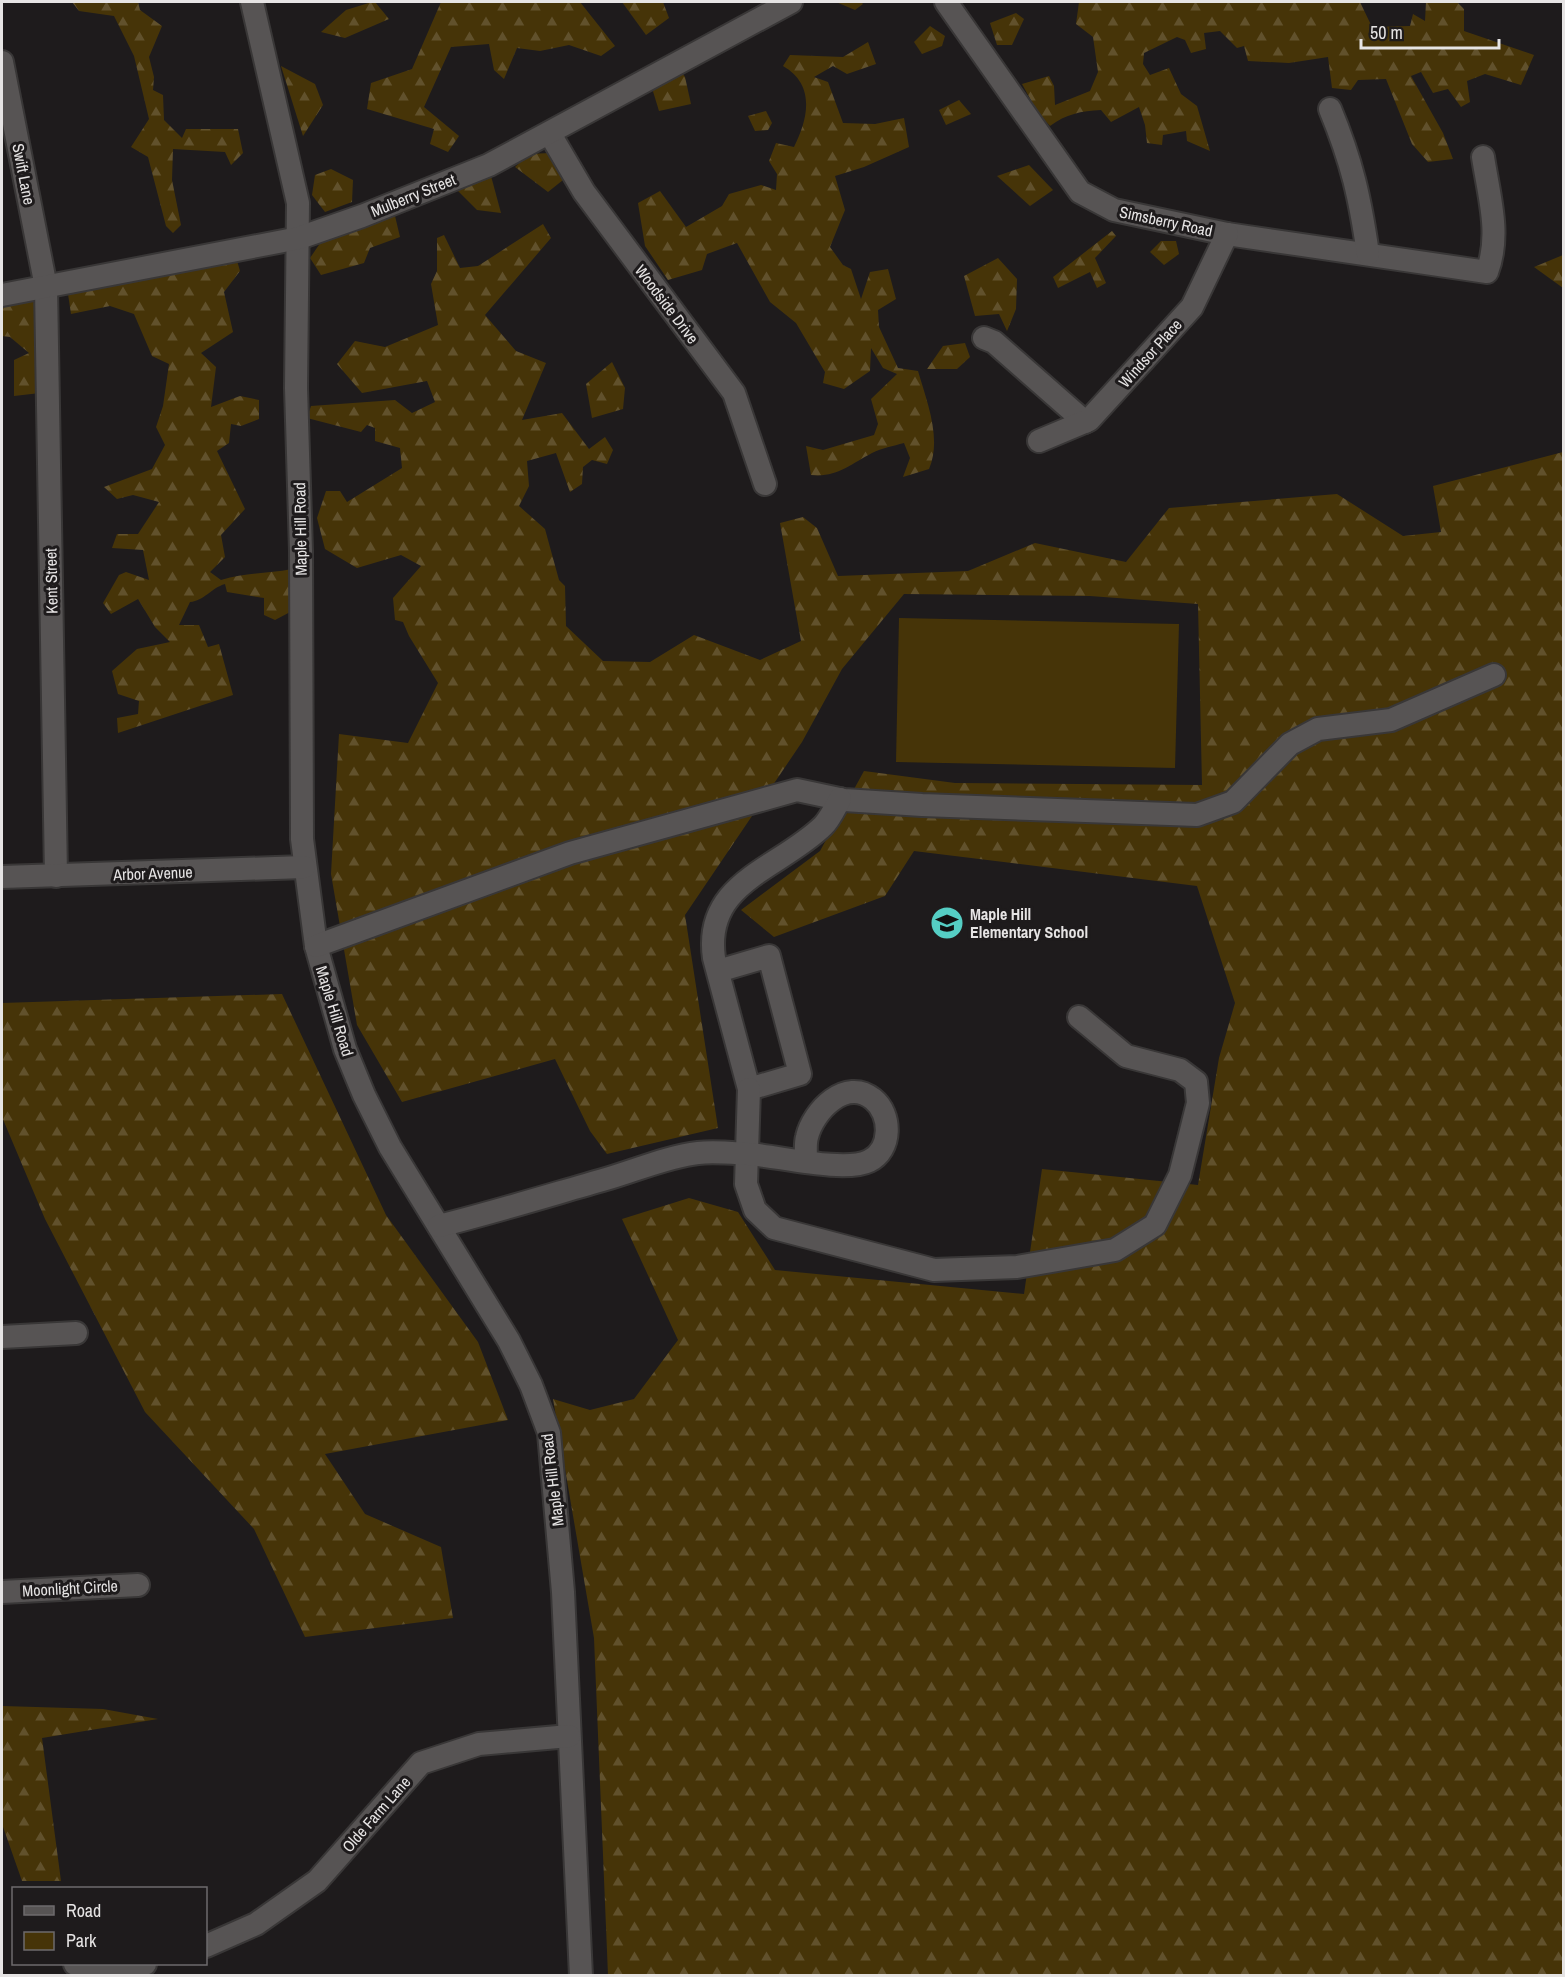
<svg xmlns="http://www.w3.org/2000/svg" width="1565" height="1977" viewBox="0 0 1565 1977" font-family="'Archivo Narrow',sans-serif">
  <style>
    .green { fill: #463408 }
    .forest { fill: url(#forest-firs) }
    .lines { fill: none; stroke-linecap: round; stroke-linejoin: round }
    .minor-casing { stroke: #393737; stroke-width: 26 }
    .minor { stroke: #575454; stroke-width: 22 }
    .labels { text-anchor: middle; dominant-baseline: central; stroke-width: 6; stroke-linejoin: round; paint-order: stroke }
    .street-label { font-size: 16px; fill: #e6e4e4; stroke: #1e1b1c }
    .poi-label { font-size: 16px; font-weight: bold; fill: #e6e4e4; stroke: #1e1b1c; text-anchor: start }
  </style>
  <defs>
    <pattern id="forest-firs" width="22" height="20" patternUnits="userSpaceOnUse" patternTransform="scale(1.5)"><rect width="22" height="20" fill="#463408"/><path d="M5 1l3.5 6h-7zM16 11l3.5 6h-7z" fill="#61512c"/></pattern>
  </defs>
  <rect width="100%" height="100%" fill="#1e1b1c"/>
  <!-- green -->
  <path class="green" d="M899,618L1179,624L1175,768L896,762Z"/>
  <!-- forest -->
  <g class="forest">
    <path d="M72,2H138L140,10L162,26L149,57L154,77L153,90L163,95L164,120L182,138L186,129H238L243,153L231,165L225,152L173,149L172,180L181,225L173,233L166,226L148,157L131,147L149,119L134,56L114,16L79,11Z"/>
    <path d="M372,2H375L389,19L345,38L321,32L346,10Z"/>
    <path d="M441,2H580L615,46L601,56L569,45L540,51L517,48L504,79L494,70L489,44L451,47L424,107L459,136L448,152L430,144L434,129L367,109L371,83L412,69Z"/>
    <path d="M622,2H663L669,18L646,35Z"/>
    <path d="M836,2H861L863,4L855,10Z"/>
    <path d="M1079,2H1360L1372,27L1410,26L1413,14L1425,21L1426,2H1457L1464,9V31L1534,55L1521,85L1485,74L1467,81L1470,102L1461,107L1448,89L1433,93L1421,72L1411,76L1443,133L1453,159L1428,162L1412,144L1386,79L1358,80L1351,90L1332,88L1328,57L1289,63L1248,61L1244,46L1237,48L1220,31L1204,33L1206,49L1191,53L1185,40L1177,37L1144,53L1143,64L1150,75L1169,68L1181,94L1197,106L1210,151L1187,141L1186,131L1163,135L1162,145L1147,143L1145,125L1139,107L1111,122L1101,110C1081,111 1066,114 1050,126L1038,113L1022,84L1049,76L1054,86L1055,105L1090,91L1098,72L1093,37L1076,24Z"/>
    <path d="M1016,13L1024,19L1012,45H997L990,23Z"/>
    <path d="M930,26L945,36L942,46L922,54L914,42Z"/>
    <path d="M868,42L876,64L847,74L833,66L814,77L828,82L843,123L875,124L904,118L909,147L864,167L835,176L845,210L830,247L843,265L851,269L861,299L870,272L888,269L896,299L878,310L879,327L898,368L918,371C927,402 942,439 929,469L903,477L910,458L904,443C893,446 882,448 872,453C851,464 836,478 811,475L806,446L823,450L874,435L878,424L871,399L897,374L883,368L871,348L870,371L844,389L823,383L825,372L796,323L770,302L737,243L707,254L702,270L668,280L645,246L638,203L660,191L686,227L722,206L729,194L761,185L776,190L777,174L769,161L776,143L794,147C808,119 816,85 783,66L790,55L843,57Z"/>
    <path d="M281,66L315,84L323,105L303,136Z"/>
    <path d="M680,70L685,77L691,104L659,111L652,88Z"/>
    <path d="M959,100L971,114L946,125L939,110Z"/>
    <path d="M766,111L772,123L768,130L755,131L748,116Z"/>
    <path d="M550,153L563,180L548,192L515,167L529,154Z"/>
    <path d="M1029,165L1053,190L1030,206L997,176Z"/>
    <path d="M331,169L353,180L352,202L325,212L312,195L315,175Z"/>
    <path d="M491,176L501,213L477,210L455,188Z"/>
    <path d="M395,216L400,237L370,248L364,263L321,275L310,258L323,239Z"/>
    <path d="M543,224L551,238L485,315L516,351L546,363L522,420L562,413L589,449L605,437L613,450L607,464L592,460L583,467L582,484L570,492L556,453L527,461L529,486L519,506L545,529L559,580L565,586L566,626L603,661L650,662L694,635L760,660L801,641L780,523L803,517L817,528L838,576L968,571L1035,543L1126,562L1169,508L1337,494L1403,536L1441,532L1433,486L1563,452V1975H608L594,1638L553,1399L590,1410L634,1399L678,1340L622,1219L689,1198L738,1212L775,1270L1024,1294L1042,1169L1198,1185L1219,1058L1235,1003L1197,886L914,851L885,896L774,937L741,910L820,851L864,771L955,783L1202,785L1198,604L1090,596L904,594L842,669L802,742L685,915L718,1128L607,1154L590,1131L555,1059L402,1102L357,1025L331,874L339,734L408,743L438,683L409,636L403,622L395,620L393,598L421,566L401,555L357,568L325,549L317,518L326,491H340L347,502L402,468L400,448L375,441V428L367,425L361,432L307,418L311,406L395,400L412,413L435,402L427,381L362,393L337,364L355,341L385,347L438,325L431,284L437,271V238L444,235L460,268L478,266Z"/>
    <path d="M1112,231L1116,236L1095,258L1106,283L1097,288L1090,272L1058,288L1053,277Z"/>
    <path d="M1161,241H1176L1179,254L1164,265L1150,252Z"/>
    <path d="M1563,255V288L1534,267Z"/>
    <path d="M236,257L240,271L224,292L233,332L201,353L216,367L211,407L240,396L259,400V419L241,426L231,424L229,443L217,451L245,509L221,535L225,557L210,572L221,580C246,572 268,574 292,569L294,610L275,620L264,615V598L227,592L225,584C211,588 204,601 190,602L179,625H199L208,647L219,644L233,695L118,733L117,718L138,714L139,701L118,694L112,671L137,649L170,642L155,627L138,599L111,614L103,603L119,575L126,572L149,580L143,550L112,548L117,534H138L159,502L133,495L117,499L104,487L152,469L165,445L156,427L163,406L169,364L152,356L134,314L110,306L71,314L68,294Z"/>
    <path d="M998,258L1017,279L1016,309L1007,331L999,314L975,316L964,276Z"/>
    <path d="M37,299L40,393L14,396V360L29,353L10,337L2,336V304Z"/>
    <path d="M965,343L970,357L957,369H927L943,346Z"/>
    <path d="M612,362L625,388L623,409L592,418L586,384Z"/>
    <path d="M282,994L386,1215L478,1342L508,1420L325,1454L365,1514L441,1547L453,1618L305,1637L254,1529L145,1412L45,1219L2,1117V1003Z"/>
    <path d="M2,1706L103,1709L158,1719L42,1738L61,1881H22L2,1824Z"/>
  </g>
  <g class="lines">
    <!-- minor casing -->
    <g class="minor-casing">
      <g id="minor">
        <path d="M252,2L298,203L296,388L301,551L302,839L316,946L345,1049L364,1095L390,1147L509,1341L531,1385L549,1433L563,1592L581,1976"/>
        <path d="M946,2L1080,192L1114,210L1227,234L1487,272C1501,235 1489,196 1483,157"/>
        <path d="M2,62L46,287L56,876"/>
        <path d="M1330,109C1352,162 1360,198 1368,254"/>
        <path d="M550,134L584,192L734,393L765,484"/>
        <path d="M2,295L299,238L362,216L489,165L791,2"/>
        <path d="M984,338L994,342L1085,422"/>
        <path d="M1039,441L1089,420L1192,307L1227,234"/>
        <path d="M2,877L304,867"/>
        <path d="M316,946L570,853L797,790L844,800L922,805L1197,815L1233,802L1290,744L1318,729L1391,720L1494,675"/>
        <path d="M718,971L769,956L800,1074L749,1089L714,958C703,882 779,869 823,826C830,819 835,808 840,799"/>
        <path d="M749,1089L746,1184L755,1210L774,1228L934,1270L1017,1267L1115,1250L1155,1225L1180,1175L1198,1103L1196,1082L1180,1070L1126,1056L1079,1017"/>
        <path d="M439,1226C495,1212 550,1195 606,1179C634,1171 669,1156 698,1153C714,1151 732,1153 748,1154C778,1156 844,1173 869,1161C892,1150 892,1114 873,1099C846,1077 813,1111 807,1137C805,1144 806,1153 806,1160"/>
        <path d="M2,1337L76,1333"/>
        <path d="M2,1592L138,1585"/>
        <path d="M206,1946L256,1924L317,1881L421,1763L479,1744L569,1736"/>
        <path d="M75,1964L92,1967L145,1964"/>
      </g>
    </g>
    <!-- minor -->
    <use href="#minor" class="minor"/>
  </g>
  <!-- icons -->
  <defs>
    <g id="school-disc" transform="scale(1.725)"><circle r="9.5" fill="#55cec4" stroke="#1e1b1c"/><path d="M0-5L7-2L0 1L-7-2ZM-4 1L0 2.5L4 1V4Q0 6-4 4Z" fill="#111"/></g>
  </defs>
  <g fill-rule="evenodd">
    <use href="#school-disc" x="947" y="923"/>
  </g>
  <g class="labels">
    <!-- street labels -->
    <g class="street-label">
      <text transform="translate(24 174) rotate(79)">Swift Lane</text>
      <text transform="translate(413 195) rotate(-22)">Mulberry Street</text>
      <text transform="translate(1166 221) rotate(12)">Simsberry Road</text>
      <text transform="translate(667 304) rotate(53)">Woodside Drive</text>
      <text transform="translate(1150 353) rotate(-48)">Windsor Place</text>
      <text transform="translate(300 529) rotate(-91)">Maple Hill Road</text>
      <text transform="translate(51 581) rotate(-91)">Kent Street</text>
      <text transform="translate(153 873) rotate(-2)">Arbor Avenue</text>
      <text transform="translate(335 1011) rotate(73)">Maple Hill Road</text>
      <text transform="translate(552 1480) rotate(-97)">Maple Hill Road</text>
      <text transform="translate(70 1588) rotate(-3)">Moonlight Circle</text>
      <text transform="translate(376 1814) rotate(-49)">Olde Farm Lane</text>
    </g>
    <!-- poi labels -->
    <g class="poi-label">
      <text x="970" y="914">Maple Hill<tspan x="970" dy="18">Elementary School</tspan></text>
    </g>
  </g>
  <!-- border -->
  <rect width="1565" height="1977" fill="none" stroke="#e6e4e4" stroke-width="6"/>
  <!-- legend -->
  <rect x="12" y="1887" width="195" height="78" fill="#1e1b1c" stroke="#6e6b6c" stroke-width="1.5"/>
  <rect x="24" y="1906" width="30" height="9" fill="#575454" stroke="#6e6b6c" stroke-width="1.5"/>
  <text x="66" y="1917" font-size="18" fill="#e6e4e4">Road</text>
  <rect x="24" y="1932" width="30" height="18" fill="#463408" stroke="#6e6b6c" stroke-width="1.5"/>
  <text x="66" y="1947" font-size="18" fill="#e6e4e4">Park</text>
  <!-- scale -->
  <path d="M1361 39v9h138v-9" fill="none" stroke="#e6e4e4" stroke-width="3"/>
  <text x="1370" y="39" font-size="18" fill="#e6e4e4" stroke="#1e1b1c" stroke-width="4.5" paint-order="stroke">50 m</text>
</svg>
